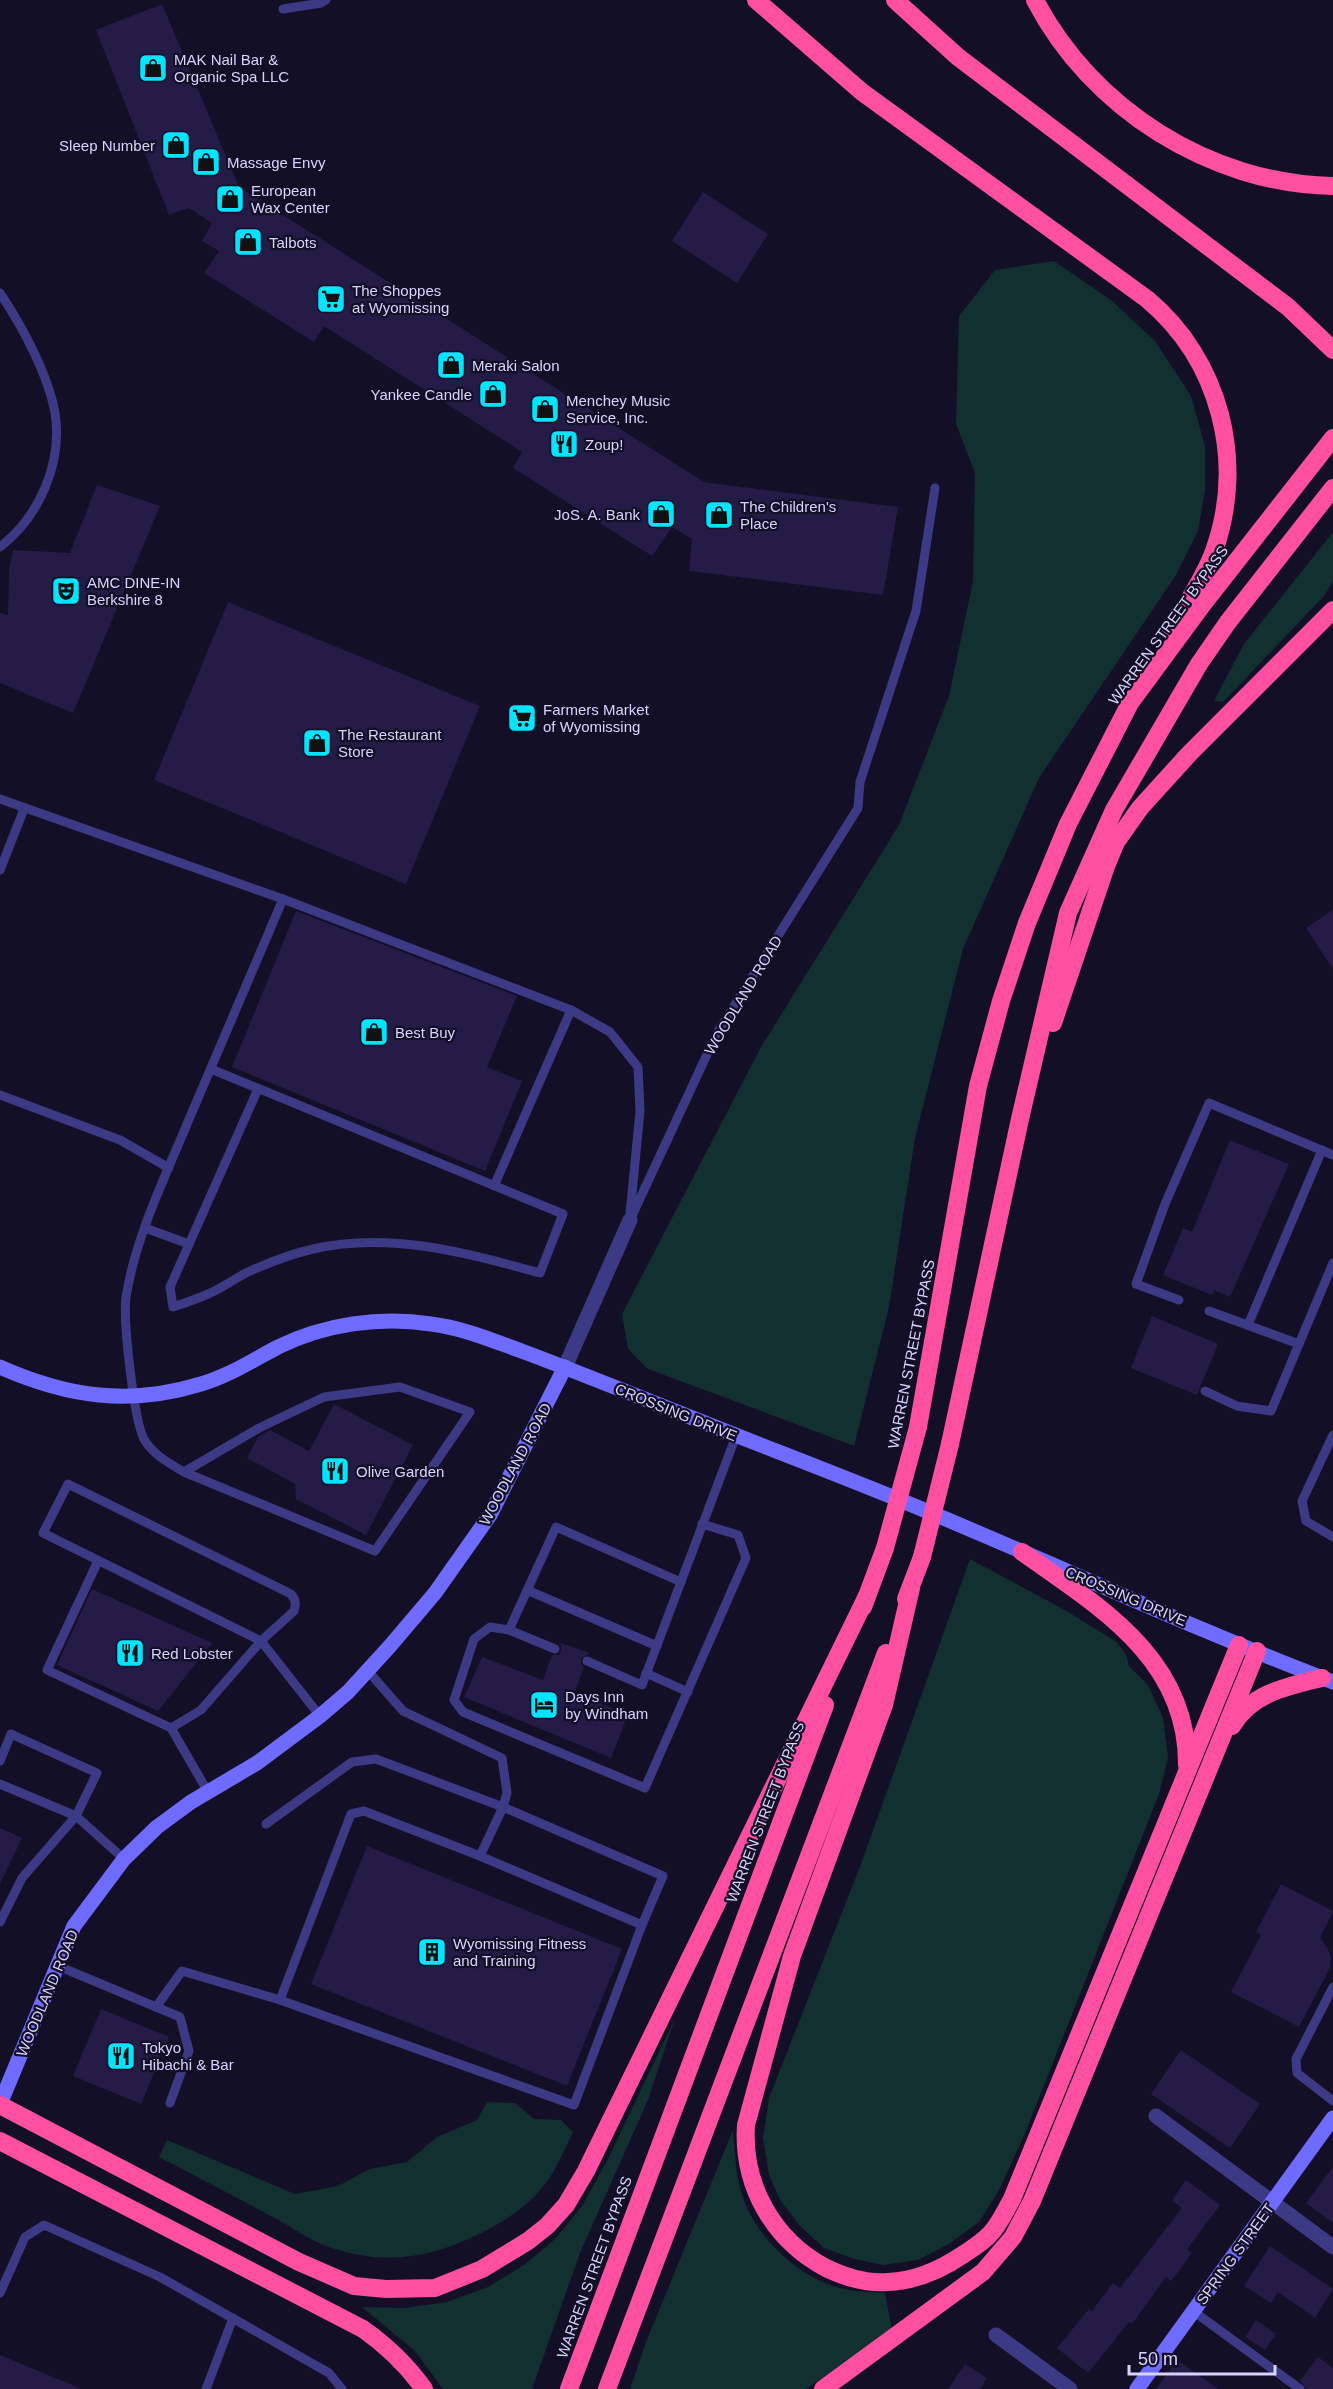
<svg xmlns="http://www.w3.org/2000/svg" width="1333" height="2389" viewBox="0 0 1333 2389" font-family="Arial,sans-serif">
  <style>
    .green { fill: #12302f }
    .building { fill: #241b47 }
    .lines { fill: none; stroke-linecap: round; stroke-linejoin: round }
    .lane { stroke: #3d3a85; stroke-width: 9 }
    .street { stroke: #3d3a85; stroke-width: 15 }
    .secondary { stroke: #6f6bff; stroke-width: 15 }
    .highway { stroke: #ff4fa3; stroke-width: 18 }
    .highway-bridge { stroke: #ff4fa3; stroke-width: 18 }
    .labels { text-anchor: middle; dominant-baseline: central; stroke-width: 4.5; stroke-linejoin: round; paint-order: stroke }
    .poi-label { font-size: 15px; fill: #d9d4ff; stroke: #130f26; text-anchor: start }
    .street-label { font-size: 15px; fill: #d9d4ff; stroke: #130f26 }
  </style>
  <rect width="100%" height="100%" fill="#130f26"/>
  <!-- green -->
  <g class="green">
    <path d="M1054,261L1111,300L1155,341L1191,396L1205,446V489L1198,531L1176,575L1039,778L963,949L915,1138L889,1307L854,1446L648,1369L628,1349L622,1314L761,1047L899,825L949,696L973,581L975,473L956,424L959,316L995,270Z"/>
    <path d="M1333,532V581L1324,596L1223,702L1214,701L1244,644Z"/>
    <path d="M970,1559L1063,1609L1117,1642L1126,1655L1129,1666L1148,1685L1163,1718L1168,1758L1159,1794L1024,2136L998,2192L979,2222L949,2244L918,2260L883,2265L854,2259L824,2248L800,2226L780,2200L769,2175L763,2138L769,2098L861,1864Z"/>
    <path d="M675,2018L648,2100L580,2253L532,2389H443L415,2351L362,2307L405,2308L447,2302L488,2287L524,2265L555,2239L582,2206L608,2159Z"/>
    <path d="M487,2102L515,2103L534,2119L561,2120L573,2132C564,2150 555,2173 542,2188C525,2208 504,2222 481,2233C431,2258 386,2266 332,2248C312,2242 297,2230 280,2221C240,2199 199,2178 159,2157L167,2140L295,2194L338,2186L370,2169L407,2162L437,2137L477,2120Z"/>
    <path d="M733,2130C735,2155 736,2182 746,2206C763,2244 803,2280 844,2289C858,2292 872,2292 885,2293L892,2330L806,2389H630L646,2342Z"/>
  </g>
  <!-- building -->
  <g class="building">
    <path d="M162,4L239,187L704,482L898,507L883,595L689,571L692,539L672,527L652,556L513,468L522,452L324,326L314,342L204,273L219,251L202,241L212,223L189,208L169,215L96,30Z"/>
    <path d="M703,192L768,234L737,283L672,241Z"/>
    <path d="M97,485L160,506L73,713L0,683V613L8,615L9,570L13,550L70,553Z"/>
    <path d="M228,602L480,706L406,884L154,780Z"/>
    <path d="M1333,910V969L1306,928Z"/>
    <path d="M296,911L517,996L487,1067L522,1081L485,1171L232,1067Z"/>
    <path d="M1230,1140L1289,1164L1230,1297L1214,1290L1212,1295L1163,1275L1183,1228L1192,1232Z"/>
    <path d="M1152,1316L1218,1344L1197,1395L1131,1368Z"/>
    <path d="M334,1404L413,1445L366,1535L296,1499L295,1484L247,1458L258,1437L270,1430L309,1451Z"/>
    <path d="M92,1589L212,1643L158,1711L57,1665Z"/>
    <path d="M557,1642L590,1653L581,1659V1664L584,1667L574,1694L628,1714L611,1758L464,1697L482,1657L543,1680L552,1655H559L561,1651V1645Z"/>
    <path d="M0,1828L22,1838L0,1884Z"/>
    <path d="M367,1846L622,1949L567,2086L311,1984Z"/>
    <path d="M1281,1884L1333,1911L1320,1938L1328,1949L1331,1958L1330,1968L1299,2027L1231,1992L1261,1935L1256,1932Z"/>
    <path d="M101,2009L169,2037L141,2104L73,2076Z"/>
    <path d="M1181,2050L1260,2104L1230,2148L1151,2094Z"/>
    <path d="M1333,2167V2223L1306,2203Z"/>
    <path d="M1186,2180L1220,2205L1187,2249L1192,2253L1171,2281L1166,2277L1132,2324L1129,2322L1088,2373L1057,2348L1089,2309L1092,2311L1113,2283L1120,2288L1182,2208L1172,2200Z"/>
    <path d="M1270,2246L1333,2289L1315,2318L1278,2292L1271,2303L1244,2286Z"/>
    <path d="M1256,2320L1276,2334L1265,2350L1245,2337Z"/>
    <path d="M0,2355L82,2389H0Z"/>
    <path d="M1318,2357L1333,2368V2389H1307L1300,2381Z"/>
    <path d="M1177,2360L1218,2389H1156Z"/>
    <path d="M965,2364L987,2378L980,2389H948Z"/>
  </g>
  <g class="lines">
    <!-- lane -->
    <g class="lane">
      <path d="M283,9L321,3L326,0"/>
      <path d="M0,293C22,326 48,374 55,413C63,463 39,517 0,547"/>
      <path d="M0,799L283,899L571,1010L494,1186"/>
      <path d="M0,870L24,809"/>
      <path d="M571,1010L610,1032L638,1067L640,1111L630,1214"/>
      <path d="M211,1069L563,1214L540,1273C467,1253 389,1231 313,1249C291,1254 268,1263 248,1272C234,1279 222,1288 208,1294C197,1299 185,1303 173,1307L170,1287L258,1089"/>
      <path d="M0,1095L120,1140L169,1168"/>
      <path d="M630,1220L717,1033L858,808L860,782L916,611L935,488"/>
      <path d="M145,1228L189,1244"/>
      <path d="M1179,1300L1136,1284L1165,1204L1209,1103L1333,1155"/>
      <path d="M1209,1311L1299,1344L1333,1263"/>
      <path d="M1248,1325L1322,1150"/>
      <path d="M1205,1391L1237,1406L1271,1411L1299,1344"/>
      <path d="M1333,1435L1302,1501L1306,1521L1333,1537"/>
      <path d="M184,1472L259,1428L324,1397L400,1387L470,1412L375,1551L184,1472C169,1463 155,1456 145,1441C134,1424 123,1320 126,1297C136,1235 166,1175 190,1117C221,1045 252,972 283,899"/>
      <path d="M98,1561L47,1670L171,1728L201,1710L261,1641L294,1611C296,1604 296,1600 291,1594L68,1484L43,1533L261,1641L320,1716"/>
      <path d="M527,1590L657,1646"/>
      <path d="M509,1630L490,1627L474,1639L454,1700L463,1712L645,1788L746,1558L738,1535L702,1524"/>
      <path d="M555,1649L509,1630L556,1527L681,1582"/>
      <path d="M587,1661L642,1685L736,1436"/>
      <path d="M368,1671L403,1711L502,1758L507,1793L503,1807L480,1856"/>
      <path d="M646,1673L688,1692"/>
      <path d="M171,1728L208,1792"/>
      <path d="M0,1761L11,1734L97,1773L76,1816L22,1878L0,1922"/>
      <path d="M0,1784L76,1816L124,1859"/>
      <path d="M266,1824L352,1762L376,1759L503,1807L663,1876L642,1925L480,1856L364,1811L351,1814L280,2000"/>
      <path d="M58,1966L180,2017L189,2051L170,2103"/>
      <path d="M1333,1987L1296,2059L1297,2073L1333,2101"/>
      <path d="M156,2007L182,1971L280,2000L574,2105L642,1925"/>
      <path d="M0,2293L25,2237L44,2225L160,2277L329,2373L342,2389"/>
      <path d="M1193,2311L1300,2389"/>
      <path d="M206,2389L233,2318"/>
    </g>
    <!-- street -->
    <g class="street">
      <path d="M565,1367L630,1220"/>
      <path d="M1156,2116L1333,2247"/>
      <path d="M996,2335L1070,2389"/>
    </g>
    <!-- secondary -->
    <g class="secondary">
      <path d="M0,1367C68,1397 129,1406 201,1384C229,1376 253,1360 278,1347C325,1324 380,1316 431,1324C464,1328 496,1342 527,1353C585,1375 642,1398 700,1421C770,1449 842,1476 912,1505C1053,1563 1191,1628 1333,1682"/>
      <path d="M0,2104L74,1926L124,1859L157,1827L191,1802L257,1763L320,1716L348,1692L390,1646L435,1593L490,1515L565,1367"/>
      <path d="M1137,2389L1333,2118"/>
    </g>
    <!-- highway -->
    <g class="highway">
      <path d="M756,0L862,92L1147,299C1220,360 1246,461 1214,551C1204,579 1185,605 1171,631"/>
      <path d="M895,0L958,57L1288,307L1333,350"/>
      <path d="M1035,0C1091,108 1210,184 1333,186"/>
      <path d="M1053,1023L1106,866L1116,842L1140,808L1189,754L1333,610"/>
      <path d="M918,1427L978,1086L1001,1001L1027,923L1068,824L1130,703L1203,604L1333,438"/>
      <path d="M950,1444L1020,1119L1068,913L1114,810L1199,664L1228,622L1333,488"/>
      <path d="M1022,1552C1098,1606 1188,1658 1187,1765"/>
      <path d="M911,1588L884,1705L792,1956L746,2125C742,2185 773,2240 826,2268C845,2277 868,2284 888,2282C916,2281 942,2269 964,2254C973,2248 983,2242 990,2234C999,2225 1005,2211 1012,2199L1239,1645"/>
      <path d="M906,1599L922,1557"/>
      <path d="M863,1607L885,1548"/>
      <path d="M1232,1726C1251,1693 1288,1686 1322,1678"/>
      <path d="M0,2105L299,2262L354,2286L386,2289L435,2288L482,2269L528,2241L547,2226L566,2205L586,2171L867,1596"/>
      <path d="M0,2141L363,2329C387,2346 407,2365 424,2389"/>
      <path d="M569,2389L825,1705"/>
      <path d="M607,2389L886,1653"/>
      <path d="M823,2389L983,2272L1013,2237L1032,2201L1257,1651"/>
    </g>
    <!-- highway-bridge -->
    <g class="highway-bridge">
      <path d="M885,1548L918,1427"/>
      <path d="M922,1557L950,1444"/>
    </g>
  </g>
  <!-- icons -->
  <defs>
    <g id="shop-square" transform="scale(1.5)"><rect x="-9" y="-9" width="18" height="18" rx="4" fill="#00e5ff" stroke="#130f26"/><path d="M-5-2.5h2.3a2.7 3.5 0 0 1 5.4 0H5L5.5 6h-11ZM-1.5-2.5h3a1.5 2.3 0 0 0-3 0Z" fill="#111"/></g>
    <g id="supermarket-square" transform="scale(1.5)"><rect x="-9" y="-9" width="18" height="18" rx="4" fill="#00e5ff" stroke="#130f26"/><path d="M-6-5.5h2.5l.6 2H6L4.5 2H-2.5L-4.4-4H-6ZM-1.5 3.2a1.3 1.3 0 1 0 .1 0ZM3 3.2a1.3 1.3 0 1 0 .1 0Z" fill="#111"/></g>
    <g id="restaurant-square" transform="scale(1.5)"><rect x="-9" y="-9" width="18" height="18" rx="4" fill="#00e5ff" stroke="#130f26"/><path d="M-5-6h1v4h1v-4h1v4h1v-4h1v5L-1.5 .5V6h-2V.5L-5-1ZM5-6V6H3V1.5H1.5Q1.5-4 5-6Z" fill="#111"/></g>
    <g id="theatre-square" transform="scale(1.5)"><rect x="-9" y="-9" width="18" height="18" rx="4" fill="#00e5ff" stroke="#130f26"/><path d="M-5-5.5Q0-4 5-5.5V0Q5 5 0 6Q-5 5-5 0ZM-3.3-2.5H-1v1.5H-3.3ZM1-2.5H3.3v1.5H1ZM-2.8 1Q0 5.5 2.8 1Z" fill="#111"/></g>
    <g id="hotel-square" transform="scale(1.5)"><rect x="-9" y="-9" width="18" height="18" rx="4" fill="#00e5ff" stroke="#130f26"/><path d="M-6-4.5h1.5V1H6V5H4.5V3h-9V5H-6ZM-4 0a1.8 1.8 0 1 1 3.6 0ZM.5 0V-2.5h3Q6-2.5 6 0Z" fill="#111"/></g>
    <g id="building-square" transform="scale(1.5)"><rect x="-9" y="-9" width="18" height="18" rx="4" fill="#00e5ff" stroke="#130f26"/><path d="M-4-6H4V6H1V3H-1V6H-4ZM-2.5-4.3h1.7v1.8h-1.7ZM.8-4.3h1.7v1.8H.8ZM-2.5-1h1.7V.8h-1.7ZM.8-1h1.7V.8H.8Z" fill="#111"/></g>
  </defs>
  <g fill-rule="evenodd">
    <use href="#shop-square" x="153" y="68"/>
    <use href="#shop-square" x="176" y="145"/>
    <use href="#shop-square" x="206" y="162"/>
    <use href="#shop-square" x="230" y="199"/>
    <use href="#shop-square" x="248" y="242"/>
    <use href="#supermarket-square" x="331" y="299"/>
    <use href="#shop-square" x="451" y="365"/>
    <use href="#shop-square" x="493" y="394"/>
    <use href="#shop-square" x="545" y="409"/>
    <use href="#restaurant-square" x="564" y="444"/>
    <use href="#shop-square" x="661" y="514"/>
    <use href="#shop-square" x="719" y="515"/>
    <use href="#theatre-square" x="66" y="591"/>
    <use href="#supermarket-square" x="522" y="718"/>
    <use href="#shop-square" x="317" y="743"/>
    <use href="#shop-square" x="374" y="1032"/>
    <use href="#restaurant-square" x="335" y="1471"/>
    <use href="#restaurant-square" x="130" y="1653"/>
    <use href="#hotel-square" x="544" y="1705"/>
    <use href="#building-square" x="432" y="1952"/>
    <use href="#restaurant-square" x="121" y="2056"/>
  </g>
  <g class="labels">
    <!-- poi labels -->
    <g class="poi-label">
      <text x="174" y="59">MAK Nail Bar &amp;<tspan x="174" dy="17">Organic Spa LLC</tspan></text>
      <text x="155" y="145" text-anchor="end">Sleep Number</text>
      <text x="227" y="162">Massage Envy</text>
      <text x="251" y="190">European<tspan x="251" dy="17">Wax Center</tspan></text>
      <text x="269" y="242">Talbots</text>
      <text x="352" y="290">The Shoppes<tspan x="352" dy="17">at Wyomissing</tspan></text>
      <text x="472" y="365">Meraki Salon</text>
      <text x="472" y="394" text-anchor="end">Yankee Candle</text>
      <text x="566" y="400">Menchey Music<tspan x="566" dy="17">Service, Inc.</tspan></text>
      <text x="585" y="444">Zoup!</text>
      <text x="740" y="506">The Children's<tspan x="740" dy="17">Place</tspan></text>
      <text x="640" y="514" text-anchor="end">JoS. A. Bank</text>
      <text x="87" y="582">AMC DINE-IN<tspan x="87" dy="17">Berkshire 8</tspan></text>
      <text x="543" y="709">Farmers Market<tspan x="543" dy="17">of Wyomissing</tspan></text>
      <text x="338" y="734">The Restaurant<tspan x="338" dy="17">Store</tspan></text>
      <text x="395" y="1032">Best Buy</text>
      <text x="356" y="1471">Olive Garden</text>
      <text x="151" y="1653">Red Lobster</text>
      <text x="565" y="1696">Days Inn<tspan x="565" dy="17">by Windham</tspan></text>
      <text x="453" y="1943">Wyomissing Fitness<tspan x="453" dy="17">and Training</tspan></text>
      <text x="142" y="2047">Tokyo<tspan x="142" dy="17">Hibachi &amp; Bar</tspan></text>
    </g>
    <!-- street labels -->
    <g class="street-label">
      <text transform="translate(1168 625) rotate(-54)">WARREN STREET BYPASS</text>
      <text transform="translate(743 995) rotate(-59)">WOODLAND ROAD</text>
      <text transform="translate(911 1354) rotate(-79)">WARREN STREET BYPASS</text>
      <text transform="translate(676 1412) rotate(22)">CROSSING DRIVE</text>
      <text transform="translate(515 1464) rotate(-62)">WOODLAND ROAD</text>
      <text transform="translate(1126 1596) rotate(23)">CROSSING DRIVE</text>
      <text transform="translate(765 1812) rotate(-69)">WARREN STREET BYPASS</text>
      <text transform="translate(47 1993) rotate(-67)">WOODLAND ROAD</text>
      <text transform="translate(1235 2254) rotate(-54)">SPRING STREET</text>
      <text transform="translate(594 2267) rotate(-70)">WARREN STREET BYPASS</text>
    </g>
  </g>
  <!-- scale -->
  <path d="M1129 2365v9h146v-9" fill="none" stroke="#d9d4ff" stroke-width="3"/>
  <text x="1138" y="2365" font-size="18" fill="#d9d4ff" stroke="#130f26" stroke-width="4.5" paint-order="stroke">50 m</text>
</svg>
